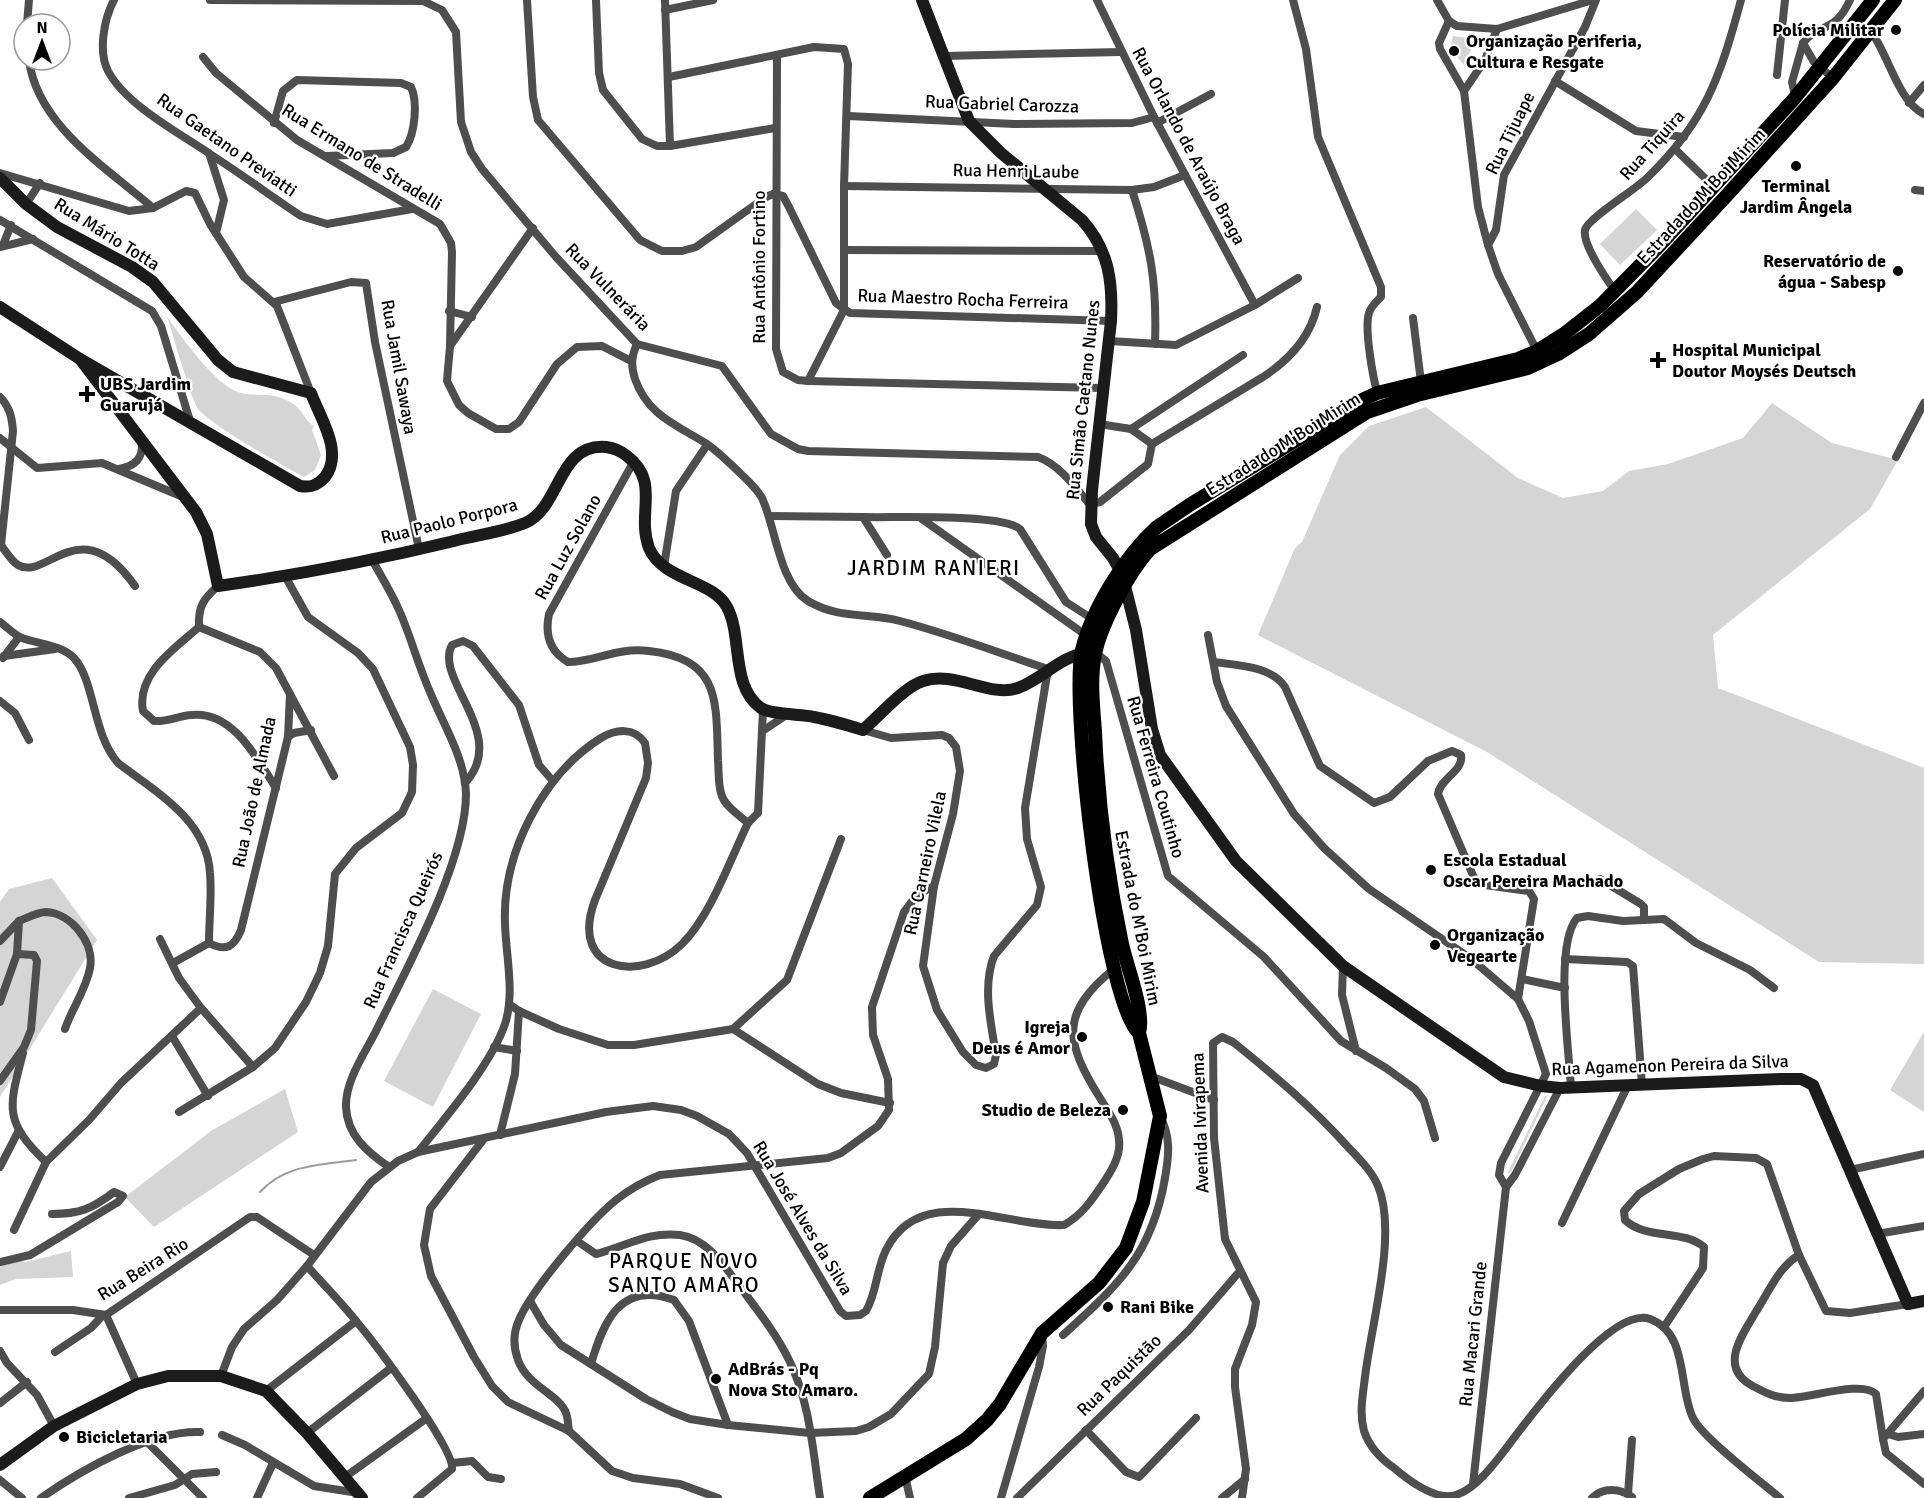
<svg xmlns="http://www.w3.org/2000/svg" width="1924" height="1498" viewBox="0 0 1924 1498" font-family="Signika,sans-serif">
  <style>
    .green { fill: #d5d5d5 }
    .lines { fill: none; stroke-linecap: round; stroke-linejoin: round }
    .stream { stroke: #9c9c9c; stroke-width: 2 }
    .street { stroke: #4e4e4e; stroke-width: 8 }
    .secondary { stroke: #1b1b1b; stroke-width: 12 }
    .primary { stroke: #000; stroke-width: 14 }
    .poi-dot { fill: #000; stroke: #fff; stroke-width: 2 }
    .labels { text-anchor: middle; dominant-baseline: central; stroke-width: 4.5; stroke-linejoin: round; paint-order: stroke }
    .poi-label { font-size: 18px; font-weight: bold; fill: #000; stroke: #fff; text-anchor: start }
    .street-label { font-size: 18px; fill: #000; stroke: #fff }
    .quarter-label { font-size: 21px; letter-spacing: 1.5px; fill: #000; stroke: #fff }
  </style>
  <rect width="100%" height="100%" fill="#fff"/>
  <!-- green -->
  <g class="green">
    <path d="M1453,36L1476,39L1464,65L1450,48Z"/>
    <path d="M1636,209L1657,230L1620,265L1600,244Z"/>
    <path d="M167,317C183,338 213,383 238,392C252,397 270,392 284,399C304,407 303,420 314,426L312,430L321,455L315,470L304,477C280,464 216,428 199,410C191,401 173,333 167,317Z"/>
    <path d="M1772,403L1832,443L1898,460L1870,509L1713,635L1718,688L1924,768V964L1819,962L1487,752L1258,635L1295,548L1302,542L1340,455L1369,426L1426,407L1518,478L1563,498L1603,491L1629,471L1668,464L1743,438Z"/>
    <path d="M52,878L97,940L0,1097V902L9,889Z"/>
    <path d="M433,989L481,1014L433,1107L384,1081Z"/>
    <path d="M1924,1032V1112L1890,1090Z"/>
    <path d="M285,1089L298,1132L154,1227L125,1197L211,1131Z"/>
    <path d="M1548,1095L1511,1172L1507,1174L1545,1096Z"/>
    <path d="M71,1251L73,1277L16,1279L0,1285V1259L26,1262Z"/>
  </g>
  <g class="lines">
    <!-- stream -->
    <path class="stream" d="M260,1192C285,1164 321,1165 356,1160"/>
    <!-- street -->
    <g class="street">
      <path d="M114,0C104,19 98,51 108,71C126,105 179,133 210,154C241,174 271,196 301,216L327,224L412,209"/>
      <path d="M210,0L423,1L442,10L456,32L461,122L471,152L482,169L556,257L637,344L722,366L771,434L798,449L808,451L1038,457C1060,465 1076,488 1090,505L1100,502L1148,464L1152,444"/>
      <path d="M527,0L533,97L538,120L640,240L662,251H682L696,247L766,197L773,194L783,196L789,207L836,303L850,313L1111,321"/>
      <path d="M596,0L599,73L603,90L642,139L657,146H670L775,128"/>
      <path d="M665,0L670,146"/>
      <path d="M1097,0L1154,117L1255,305"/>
      <path d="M1293,0L1306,49L1318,137L1381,287V297C1376,302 1371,306 1369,313C1364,328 1373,379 1378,395"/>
      <path d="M1437,0L1449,21L1457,26L1497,29L1593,0"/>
      <path d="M665,10L713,0"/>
      <path d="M1449,21L1439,43L1440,49L1464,91"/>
      <path d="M27,24L29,0"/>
      <path d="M1870,30C1888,53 1898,102 1924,114"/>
      <path d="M1803,43L1814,62L1833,78"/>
      <path d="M777,56L776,349L783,372L798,380L808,381L1102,388"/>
      <path d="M944,56L1121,52"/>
      <path d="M203,57L216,73L297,140L440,224L451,243L452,252L450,346"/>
      <path d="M29,60C37,125 107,168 153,208"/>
      <path d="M1777,75L1785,0"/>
      <path d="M669,77L814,47L844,49L848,64L844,186V310L808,381"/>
      <path d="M1555,81L1636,131L1684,137"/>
      <path d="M1796,100L1792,82L1803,43C1818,23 1835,34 1850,0"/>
      <path d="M1909,103L1924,85"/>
      <path d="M848,116L1014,124L1132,123L1154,117"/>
      <path d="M274,123L283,91L297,80L401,83L411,87C418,102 415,133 406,147L393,153L326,156"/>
      <path d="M1157,123L1211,94"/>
      <path d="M1675,149L1713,186"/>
      <path d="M209,153L224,200L216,233"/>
      <path d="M0,173L129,211L153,208L186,191L195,193L210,224L244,277L277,306L311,393"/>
      <path d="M844,186L1132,190L1154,187L1185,175"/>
      <path d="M1132,190C1151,249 1157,282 1155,344"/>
      <path d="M1915,190L1924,191"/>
      <path d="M26,204L40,183"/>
      <path d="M0,220L152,311L161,326L190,421"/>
      <path d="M533,228L450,346L447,381L459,405L468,413L496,429H509L519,422L557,364L577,347L602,346L631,361"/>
      <path d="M3,245L11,225"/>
      <path d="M1488,245L1478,207L1464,91L1485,60L1497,29"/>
      <path d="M0,247L33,239"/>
      <path d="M844,250L1103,251"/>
      <path d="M1615,291C1607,280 1582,244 1585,230C1587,219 1635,190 1647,178C1706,121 1720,77 1741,0"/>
      <path d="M274,302L351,282L366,283L375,342L419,549"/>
      <path d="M449,311L472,317"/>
      <path d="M1413,318L1421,382"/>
      <path d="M1109,341L1176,345L1255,305L1298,278"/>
      <path d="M637,344C631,357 631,366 635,379C648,416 677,425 707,444C720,453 730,464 741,474C749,482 757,489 762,498C776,528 779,583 808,601C840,620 868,612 900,621C950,634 999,653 1048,669L1025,808L1027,839L1041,887L1037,905L994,956C982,987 991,1023 996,1055L994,1064L986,1068L976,1065L963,1052L937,1010L923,966L934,886L953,814L960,771L956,747L949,738L942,735L891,738L863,730"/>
      <path d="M1537,351L1498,274L1488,245L1496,230L1504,175L1585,27L1596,0"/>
      <path d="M0,397C10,407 12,418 13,431L1,545"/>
      <path d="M1099,424L1131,429L1243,355"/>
      <path d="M1131,429L1152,444L1263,377C1289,360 1310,338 1317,307"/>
      <path d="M0,438L37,468L102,463L183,497"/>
      <path d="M1896,457L1924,403"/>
      <path d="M634,461L549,614C545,633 549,651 568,662C596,662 615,647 649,651C721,659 716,701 718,761C719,772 718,783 721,793C724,806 739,815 748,823"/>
      <path d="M119,469C135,466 143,459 142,442"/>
      <path d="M769,516L863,517L887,555"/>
      <path d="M863,517C894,518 1000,513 1020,529L1066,602L1094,620"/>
      <path d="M922,519L1087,636"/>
      <path d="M0,544C5,550 11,561 18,565C46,582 80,508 135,586"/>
      <path d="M371,558C381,576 391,592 399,610C411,637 418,665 430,692C443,724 465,758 466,794C466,861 406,970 376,1031C365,1053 345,1081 346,1107C347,1135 367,1152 389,1167"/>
      <path d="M664,566L676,491L707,445"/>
      <path d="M0,622C7,627 14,635 22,638C39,644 61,645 74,658C95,681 92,733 118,763C156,792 207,820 210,873C212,896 209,920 209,943"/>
      <path d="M199,627L260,652L276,668L290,694L288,737L241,930C234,947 226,952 209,943"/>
      <path d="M199,627C175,648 136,674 143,711L154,721C167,722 178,716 191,715C233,710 257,759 276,788"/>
      <path d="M199,627C198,607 203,599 218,586"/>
      <path d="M1208,635L1217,682L1226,706L1294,814L1324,848L1369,889L1470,958L1518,999"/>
      <path d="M1095,652L1106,661L1168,876L1264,957L1341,1041L1386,1068L1415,1089L1424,1101L1435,1138"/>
      <path d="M4,656L55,649"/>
      <path d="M3,658L19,637"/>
      <path d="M1214,662C1236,665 1272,666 1285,687L1320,766L1374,803L1390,797L1428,761L1452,751L1461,755C1464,771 1440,778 1438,794L1475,880L1485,885L1529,891L1534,899L1518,999L1529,1021L1546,1074L1501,1163L1499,1175L1506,1187"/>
      <path d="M290,694L334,776"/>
      <path d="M0,701L15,713L29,740"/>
      <path d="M764,730L788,714"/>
      <path d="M288,737L294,733L311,730"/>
      <path d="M465,783C510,735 433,679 452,645L463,641L473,646L519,705L539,765L552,780"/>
      <path d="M1600,879L1641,904L1644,907V920"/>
      <path d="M19,921C27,918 38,912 46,912C71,913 95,943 90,968C86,990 72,1008 65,1029"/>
      <path d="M160,939L179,978L201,1008L253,1067"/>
      <path d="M0,941L19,921L17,954L0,1002"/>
      <path d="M1565,959L1627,962L1633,966L1642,1084"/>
      <path d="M173,963L209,943"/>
      <path d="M1343,966L1342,995L1356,1051"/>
      <path d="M1522,979L1565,988"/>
      <path d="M509,1004L519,1011L559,1029L608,1045H634L733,1029L787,980L841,839"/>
      <path d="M733,1029L818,1084L841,1093L890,1103"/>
      <path d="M172,1036L208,1096"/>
      <path d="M494,1047L517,1051"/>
      <path d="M23,1053C9,1107 3,1121 46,1162"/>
      <path d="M1150,1076L1214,1100"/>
      <path d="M0,1081L24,1047L31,1030L37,961L34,955L17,954"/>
      <path d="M1571,1088C1569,1050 1554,945 1577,918L1588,916L1623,921L1664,919L1696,943L1750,970L1774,988"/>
      <path d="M179,1112L253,1067L275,1048L306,1002L320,973L328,946L335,874L356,848L402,813L412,792L413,765L410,747L373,669L358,653L308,617L285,576"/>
      <path d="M500,1135L515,1074L519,1011"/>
      <path d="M483,1140L430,1209L424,1245L431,1276L474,1357L492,1386L508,1402L569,1431L612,1471L633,1478L680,1484L718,1498"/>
      <path d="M418,1152C445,1118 491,1065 505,1024C515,993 506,956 505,924C502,854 542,775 601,738C616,729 634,727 645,743L648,763L646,778L595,900C568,972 641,984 682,944C711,915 730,860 748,823L758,813L763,710"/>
      <path d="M0,1167L18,1132"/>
      <path d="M1850,1170L1924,1154"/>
      <path d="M1562,1223L1628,1085"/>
      <path d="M14,1230L46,1162L89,1120L121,1083L201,1008"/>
      <path d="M1877,1234L1924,1226"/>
      <path d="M577,1241L596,1254C625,1247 648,1231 680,1235C704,1238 721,1261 735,1280C754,1306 775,1331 789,1360C810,1402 813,1452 820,1498"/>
      <path d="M1799,1255C1779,1267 1769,1291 1757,1310C1743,1334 1718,1366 1751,1385C1764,1392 1775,1398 1790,1398C1810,1398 1863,1380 1876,1394L1883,1439"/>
      <path d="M0,1262L30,1255L118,1202L123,1196L114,1192C92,1209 79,1214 52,1214"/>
      <path d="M307,1266C323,1284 341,1302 356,1321C373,1341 455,1449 452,1469L417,1498"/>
      <path d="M530,1301L544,1325L561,1345L646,1399L672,1412L690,1419L728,1425L810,1433L856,1431L869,1427L891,1414L929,1374L935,1347L943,1263L951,1246L979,1214"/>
      <path d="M0,1310H73L106,1315L250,1217H257L314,1255"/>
      <path d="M106,1315L137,1384"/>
      <path d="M1664,1327L1703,1268L1704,1247C1683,1229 1646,1240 1625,1220L1624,1211L1639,1194L1679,1169L1703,1159L1714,1156L1756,1158L1767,1164L1799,1255L1826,1311L1850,1313L1908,1304"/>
      <path d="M1063,1335C1118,1285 1152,1255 1165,1178C1169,1155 1171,1137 1160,1116"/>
      <path d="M0,1351L7,1363L37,1395L54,1426"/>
      <path d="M55,1352L91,1328L103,1315"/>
      <path d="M591,1364C603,1323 620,1280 674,1300L689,1321L728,1425"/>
      <path d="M221,1376L232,1347L244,1329L277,1300L307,1266L371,1182L398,1161L418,1152L606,1112L653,1106L681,1110L697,1116L729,1134L747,1153L840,1311L846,1316L860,1315L866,1311C877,1292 876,1270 886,1250C921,1180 1007,1228 1064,1225C1082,1215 1092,1200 1104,1182C1112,1170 1121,1155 1119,1140C1118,1124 1108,1111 1100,1098C1065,1042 1059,1013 1115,968"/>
      <path d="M266,1391L356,1321"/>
      <path d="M1924,1391L1883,1439L1886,1453L1924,1484"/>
      <path d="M0,1403L27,1382"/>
      <path d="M1086,1430L1126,1472L1139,1477L1196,1418"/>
      <path d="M569,1431C568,1425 568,1418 566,1413C560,1395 527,1386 518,1360C513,1346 513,1333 519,1320C532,1289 590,1221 616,1200C630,1189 644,1181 660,1175L828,1158L841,1153L878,1126L889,1110L888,1079L873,1035L872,1007L904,912L917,895L934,886"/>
      <path d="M307,1433L391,1368"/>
      <path d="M1888,1434L1898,1437L1924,1434"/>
      <path d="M222,1435L245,1445L314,1486L358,1493"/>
      <path d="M148,1443L203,1498"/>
      <path d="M452,1463L472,1461L488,1477L501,1479"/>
      <path d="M905,1476L910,1498"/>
      <path d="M345,1477L427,1418"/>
      <path d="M0,1480L22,1498"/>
      <path d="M1473,1484L1506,1187L1515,1175L1560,1088"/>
      <path d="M1628,1494L1632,1440"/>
      <path d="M41,1498C81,1470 151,1430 200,1432"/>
      <path d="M129,1498L175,1485L192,1474L216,1472"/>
      <path d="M257,1498L273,1463"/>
      <path d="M1001,1498L1039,1367L1043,1346L1042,1334"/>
      <path d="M1017,1498L1189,1330L1240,1271"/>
      <path d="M1222,1498L1245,1479"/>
      <path d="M1242,1498L1246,1469L1235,1387V1369L1252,1325L1256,1302L1225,1239L1214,1138L1213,1043L1222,1037L1233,1042C1274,1075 1313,1108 1348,1147C1359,1159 1372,1171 1378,1186C1398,1233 1371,1325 1365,1377C1363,1394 1359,1413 1364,1431C1369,1446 1381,1459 1394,1468C1407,1479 1432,1498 1451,1496C1477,1493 1504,1450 1520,1430C1540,1404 1614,1306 1650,1319C1689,1333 1678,1388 1693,1418C1702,1437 1761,1482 1780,1498"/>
      <path d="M1592,1498C1603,1487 1620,1488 1632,1497"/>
    </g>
    <!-- secondary -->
    <g class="secondary">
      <path d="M922,0L969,121L1001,153L1082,220C1109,250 1113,282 1111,321L1092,490L1091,524L1096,537L1113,558L1122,574L1136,630L1152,729L1160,755L1236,861L1343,966L1504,1077L1541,1086L1560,1088L1780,1079H1801L1813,1085L1908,1304L1924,1301"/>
      <path d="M0,178L26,204L57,227L132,267L153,282L218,360L233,372L311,393C320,418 344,452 325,477C318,485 311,488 300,486L80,359L0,307"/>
      <path d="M80,359L196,512L207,534L218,586C297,575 376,560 454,541C477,535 503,532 525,523C561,508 557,443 606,447C614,448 621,451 627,456C661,482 636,513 649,548C663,581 713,580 727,607C743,637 730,686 761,708C771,715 801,714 814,717C831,720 847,725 863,730C879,716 904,687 923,681C955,670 989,698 1018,688C1044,678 1061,655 1091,652"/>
      <path d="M0,1465L54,1426L137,1384L168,1376H221L266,1391L307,1433L362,1498"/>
    </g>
    <!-- primary -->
    <g class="primary">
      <path d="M1139,1033C1104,1002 1070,701 1082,650C1092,609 1125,556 1157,527L1191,504L1362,400L1377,393L1518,359L1537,351L1564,334L1601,305L1658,247L1794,99L1873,0"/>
      <path d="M870,1498L966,1439L987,1420L1000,1404L1042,1333L1099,1283L1126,1248L1143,1202L1160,1116L1139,1033C1145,1011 1127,967 1122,944C1107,873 1098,803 1095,731C1093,706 1090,678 1095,654C1101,624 1129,572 1150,549L1367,412L1417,395L1528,368L1558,354L1589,334L1637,292L1728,194L1833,78L1895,0"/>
    </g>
  </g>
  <!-- markers -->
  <g class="poi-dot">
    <circle cx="1896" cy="30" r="6"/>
    <circle cx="1454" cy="51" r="6"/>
    <circle cx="1796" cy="166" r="6"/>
    <circle cx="1898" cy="271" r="6"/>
    <path d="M1655 351h6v6h6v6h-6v6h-6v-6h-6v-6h6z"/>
    <path d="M84 385h6v6h6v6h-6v6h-6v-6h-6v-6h6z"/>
    <circle cx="1431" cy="870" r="6"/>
    <circle cx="1435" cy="945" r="6"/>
    <circle cx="1082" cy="1037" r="6"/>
    <circle cx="1123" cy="1110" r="6"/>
    <circle cx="1108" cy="1307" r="6"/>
    <circle cx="716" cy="1379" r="6"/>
    <circle cx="64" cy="1437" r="6"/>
  </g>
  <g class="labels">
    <!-- poi labels -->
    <g class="poi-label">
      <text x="1884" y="30" text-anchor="end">Polícia Militar</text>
      <text x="1466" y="41">Organização Periferia,<tspan x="1466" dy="21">Cultura e Resgate</tspan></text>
      <text x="1796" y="186" text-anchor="middle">Terminal<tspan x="1796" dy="21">Jardim Ângela</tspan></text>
      <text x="1886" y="261" text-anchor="end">Reservatório de<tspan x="1886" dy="21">água - Sabesp</tspan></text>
      <text x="1672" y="350">Hospital Municipal<tspan x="1672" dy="21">Doutor Moysés Deutsch</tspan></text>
      <text x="100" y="384">UBS Jardim<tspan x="100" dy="21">Guarujá</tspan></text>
      <text x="1443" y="860">Escola Estadual<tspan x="1443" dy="21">Oscar Pereira Machado</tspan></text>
      <text x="1447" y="935">Organização<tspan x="1447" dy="21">Vegearte</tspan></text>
      <text x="1070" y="1027" text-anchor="end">Igreja<tspan x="1070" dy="21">Deus é Amor</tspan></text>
      <text x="1111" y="1110" text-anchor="end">Studio de Beleza</text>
      <text x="1120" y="1307">Rani Bike</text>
      <text x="728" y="1369">AdBrás - Pq<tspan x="728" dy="21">Nova Sto Amaro.</tspan></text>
      <text x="76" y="1437">Bicicletaria</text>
    </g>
    <!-- street labels -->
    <g class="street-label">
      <text transform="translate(1002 104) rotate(2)">Rua Gabriel Carozza</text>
      <text transform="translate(1510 133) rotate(-64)">Rua Tijuape</text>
      <text transform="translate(227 145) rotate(35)">Rua Gaetano Previatti</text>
      <text transform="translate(1652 145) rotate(-48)">Rua Tiquira</text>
      <text transform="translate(1189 146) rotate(62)">Rua Orlando de Araújo Braga</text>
      <text transform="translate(362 157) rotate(32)">Rua Ermano de Stradelli</text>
      <text transform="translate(1016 171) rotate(1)">Rua Henri Laube</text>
      <text transform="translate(1701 196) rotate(-47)">Estrada do M'Boi Mirim</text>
      <text transform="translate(107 234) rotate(32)">Rua Mário Totta</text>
      <text transform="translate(759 267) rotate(-90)">Rua Antônio Fortino</text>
      <text transform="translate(608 287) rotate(46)">Rua Vulnerária</text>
      <text transform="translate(963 299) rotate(2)">Rua Maestro Rocha Ferreira</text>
      <text transform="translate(399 367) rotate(80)">Rua Jamil Sawaya</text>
      <text transform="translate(1083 400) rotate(-84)">Rua Simão Caetano Nunes</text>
      <text transform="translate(1283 444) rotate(-32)">Estrada do M'Boi Mirim</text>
      <text transform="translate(449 521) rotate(-14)">Rua Paolo Porpora</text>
      <text transform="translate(568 547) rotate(-61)">Rua Luz Solano</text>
      <text transform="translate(1156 777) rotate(74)">Rua Ferreira Coutinho</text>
      <text transform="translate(254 792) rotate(-78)">Rua João de Almada</text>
      <text transform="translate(925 863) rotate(-78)">Rua Carneiro Vilela</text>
      <text transform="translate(1138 918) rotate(79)">Estrada do M'Boi Mirim</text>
      <text transform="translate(403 930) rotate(-66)">Rua Francisca Queirós</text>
      <text transform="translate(1670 1065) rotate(-2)">Rua Agamenon Pereira da Silva</text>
      <text transform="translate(1200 1123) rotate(-92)">Avenida Ivirapema</text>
      <text transform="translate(803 1218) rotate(59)">Rua José Alves da Silva</text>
      <text transform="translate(143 1269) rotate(-32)">Rua Beira Rio</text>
      <text transform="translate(1473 1334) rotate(-84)">Rua Macari Grande</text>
      <text transform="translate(1119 1375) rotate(-44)">Rua Paquistão</text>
    </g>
    <!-- quarter labels -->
    <g class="quarter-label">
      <text x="934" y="568">JARDIM RANIERI</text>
      <text x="684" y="1261">PARQUE NOVO<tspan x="684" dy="24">SANTO AMARO</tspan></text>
    </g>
  </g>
  <!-- north arrow -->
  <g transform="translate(42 42)"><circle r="28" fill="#ffffff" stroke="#999999" stroke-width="1.5"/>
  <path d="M0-4.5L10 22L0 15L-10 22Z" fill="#000000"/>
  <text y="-9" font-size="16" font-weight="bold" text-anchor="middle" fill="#000000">N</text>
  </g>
</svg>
